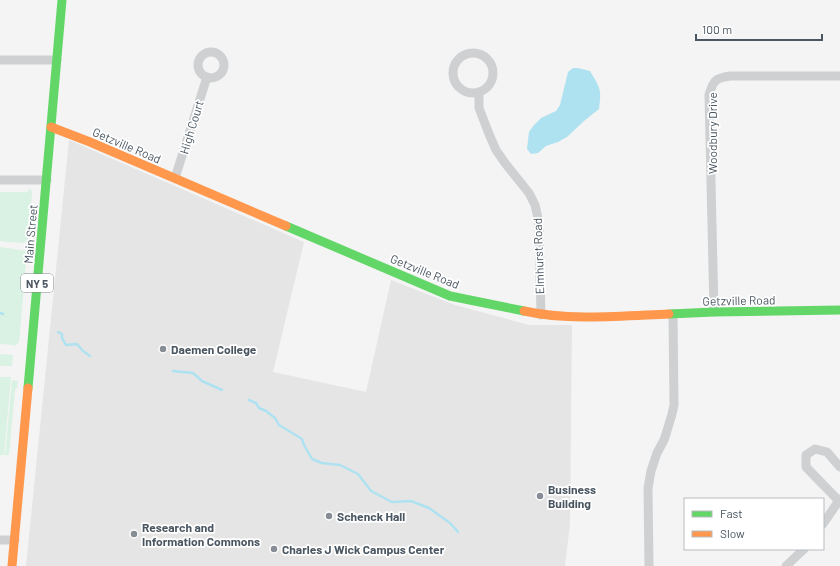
<svg xmlns="http://www.w3.org/2000/svg" width="840" height="566" viewBox="0 0 840 566" font-family="Barlow,sans-serif">
  <style>
    .education { fill: #e6e5e6 }
    .green { fill: #d9f2e3 }
    .water { fill: #aee2f0 }
    .lines { fill: none; stroke-linecap: round; stroke-linejoin: round }
    .stream { stroke: #aee2f0; stroke-width: 2.5 }
    .street { stroke: #ced0d2; stroke-width: 9 }
    .fast { stroke: #63d668; stroke-width: 9 }
    .slow { stroke: #ff974d; stroke-width: 9 }
    .poi-dot { fill: #868d94; stroke: #fff; stroke-width: 1.5 }
    .labels { text-anchor: middle; dominant-baseline: central; stroke-width: 3.5; stroke-linejoin: round; paint-order: stroke }
    .shield { fill: #fff; stroke: #808990; stroke-width: 1 }
    .shield-label { font-size: 11px; font-weight: bold; fill: #4a5661 }
    .street-label { font-size: 12px; fill: #4a5661; stroke: #fff }
    .poi-label { font-size: 12px; font-weight: bold; fill: #4a5661; stroke: #fff; text-anchor: start }
  </style>
  <rect width="100%" height="100%" fill="#f4f4f4"/>
  <!-- education -->
  <path class="education" d="M69,140L304,242L273,372L366,392L391,280L455,305L529,325H572L570,524L565,566H26Z"/>
  <!-- green -->
  <g class="green">
    <path d="M29,188L31,190L32,193L28,242L23,243L0,241V192H28Z"/>
    <path d="M0,247L27,251L19,342L15,346L13,345L0,344Z"/>
    <path d="M0,354L13,355L12,366H0Z"/>
    <path d="M0,377H11L4,455H0Z"/>
    <path d="M12,380L18,381L17,388L15,390L9,454L5,456Z"/>
  </g>
  <!-- water -->
  <path class="water" d="M573,68H578L590,71C600,88 602,89 599,109L584,121L567,137L558,142L546,146L538,153L531,154L527,149L529,132L534,125L541,118L556,111L560,105L568,72Z"/>
  <g class="lines">
    <!-- stream -->
    <g class="stream">
      <path d="M0,313L3,314"/>
      <path d="M58,332L62,334V338L66,345L77,344L83,351L90,356"/>
      <path d="M173,371L193,373L202,381L222,390"/>
      <path d="M249,400L256,403L259,408L266,411L275,418L279,425L302,439L304,445L312,459L322,463L340,465L358,474L371,491L392,502L411,501L429,508L450,523L458,532"/>
    </g>
    <!-- street -->
    <g class="street">
      <circle cx="211" cy="65" r="13"/>
      <circle cx="473" cy="73" r="20"/>
      <path d="M0,60H57"/>
      <path d="M479,92V108L489,134L496,150L505,163L529,193L535,205L538,218L539,229L541,315"/>
      <path d="M175,178L207,77"/>
      <path d="M0,180H47"/>
      <path d="M714,312L709,95C713,81 715,78 730,76H840"/>
      <path d="M839,501L806,467V455L815,449L827,452L840,467"/>
      <path d="M823,524L840,499"/>
      <path d="M0,540H15"/>
      <path d="M649,566L648,488L651,471L657,453L664,440L666,434L672,414L674,405L673,314"/>
      <path d="M786,566L804,549"/>
    </g>
    <!-- fast -->
    <g class="fast">
      <path d="M286,226L450,296L524,311"/>
      <path d="M669,314L714,312L840,310"/>
      <path d="M28,388L62,0"/>
    </g>
    <!-- slow -->
    <g class="slow">
      <path d="M51,127L90,142L286,226"/>
      <path d="M524,311C570,321 622,316 669,314"/>
      <path d="M12,566L28,388"/>
    </g>
  </g>
  <!-- markers -->
  <g class="poi-dot">
    <circle cx="163" cy="349" r="4"/>
    <circle cx="540" cy="496" r="4"/>
    <circle cx="329" cy="516" r="4"/>
    <circle cx="134" cy="534" r="4"/>
    <circle cx="274" cy="549" r="4"/>
  </g>
  <g class="labels">
    <!-- shield labels -->
    <rect class="shield" x="21" y="274" width="32" height="18" rx="3"/>
    <g class="shield-label">
      <text x="37" y="283">NY 5</text>
    </g>
    <!-- street labels -->
    <g class="street-label">
      <text transform="translate(191 127) rotate(-73)">High Court</text>
      <text transform="translate(712 133) rotate(-90)">Woodbury Drive</text>
      <text transform="translate(127 145) rotate(23)">Getzville Road</text>
      <text transform="translate(30 234) rotate(-85)">Main Street</text>
      <text transform="translate(538 256) rotate(-92)">Elmhurst Road</text>
      <text transform="translate(425 271) rotate(22)">Getzville Road</text>
      <text transform="translate(739 300) rotate(-1)">Getzville Road</text>
    </g>
    <!-- poi labels -->
    <g class="poi-label">
      <text x="171" y="349">Daemen College</text>
      <text x="548" y="489">Business<tspan x="548" dy="14">Building</tspan></text>
      <text x="337" y="516">Schenck Hall</text>
      <text x="142" y="527">Research and<tspan x="142" dy="14">Information Commons</tspan></text>
      <text x="282" y="549">Charles J Wick Campus Center</text>
    </g>
  </g>
  <!-- legend -->
  <rect x="684" y="498" width="140" height="52" fill="#ffffff" stroke="#b7bbc0"/>
  <rect x="692" y="511" width="20" height="6" fill="#63d668" stroke="#b7bbc0"/>
  <text x="720" y="518" font-size="12" fill="#4a5661">Fast</text>
  <rect x="692" y="531" width="20" height="6" fill="#ff974d" stroke="#b7bbc0"/>
  <text x="720" y="538" font-size="12" fill="#4a5661">Slow</text>
  <!-- scale -->
  <path d="M696 34v6h126v-6" fill="none" stroke="#4a5661" stroke-width="2"/>
  <text x="702" y="34" font-size="12" fill="#4a5661" stroke="#ffffff" stroke-width="3" paint-order="stroke">100 m</text>
</svg>
